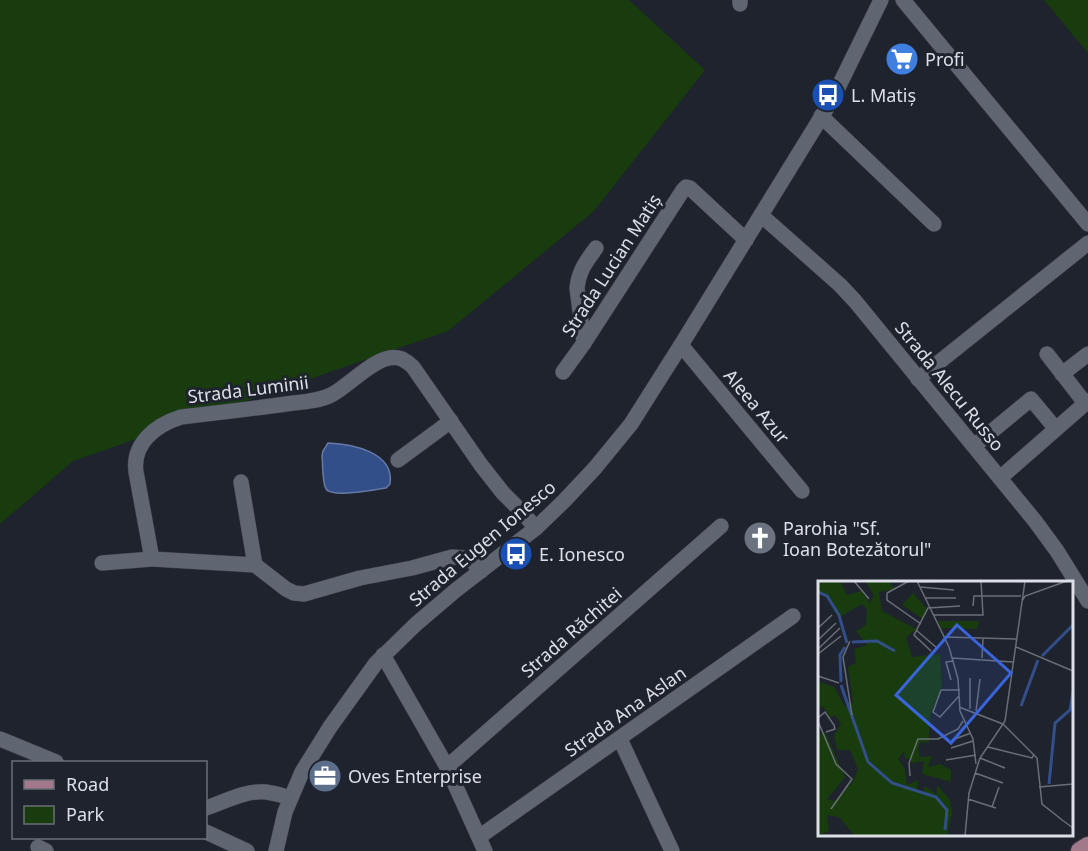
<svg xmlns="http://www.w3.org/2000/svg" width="1088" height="851" viewBox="0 0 1088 851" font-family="'Noto Sans',sans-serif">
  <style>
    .green { fill: #183c0d }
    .water { fill: #324f8a; stroke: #657aa6; stroke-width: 1.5 }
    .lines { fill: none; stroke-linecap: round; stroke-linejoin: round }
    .minor-casing { stroke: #3b3f47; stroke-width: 16 }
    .major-casing { stroke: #3b3f47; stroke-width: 20 }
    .minor { stroke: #5f6571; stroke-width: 15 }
    .major { stroke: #a2798b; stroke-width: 18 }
    .labels { text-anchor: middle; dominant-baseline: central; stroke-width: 6; stroke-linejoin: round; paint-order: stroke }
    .poi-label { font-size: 18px; fill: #dce0e6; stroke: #1e232d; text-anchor: start }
    .street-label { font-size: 18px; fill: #dce0e6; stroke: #1e232d }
    .inset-river { fill: none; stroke: #324f8a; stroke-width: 3 }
    .inset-road { fill: none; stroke: #6a6f77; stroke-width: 1.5 }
    .view { fill: #3a64da; fill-opacity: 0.15; stroke: #3a64da; stroke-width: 3 }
    .inset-edge { fill: none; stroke: #dce0e6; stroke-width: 3 }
  </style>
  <rect width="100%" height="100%" fill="#1e232d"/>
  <!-- green -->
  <g class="green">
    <path d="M0,0H629L705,70L594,211L448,331L73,461L0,524Z"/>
    <path d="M1044,0H1088V53Z"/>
  </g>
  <!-- water -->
  <path class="water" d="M328,443C352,444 395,452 390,484L386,488C375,490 332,498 326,489C322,482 323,464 322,456L323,451Z"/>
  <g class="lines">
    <!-- minor casing -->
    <g class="minor-casing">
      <g id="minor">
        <path d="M740,0V4"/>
        <path d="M903,0L1088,224"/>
        <path d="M821,116L934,224"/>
        <path d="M761,215L840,285L855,301L1035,521L1057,551L1088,601"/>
        <path d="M584,343L577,288C579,270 586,262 596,248"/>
        <path d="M681,345L802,491"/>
        <path d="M1047,354L1085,403"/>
        <path d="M563,372L584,343L683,190L686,187L690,188L746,240"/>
        <path d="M1062,374L1088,354"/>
        <path d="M918,379L1088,243"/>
        <path d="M974,446L1031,399L1056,429"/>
        <path d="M398,460L451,421"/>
        <path d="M1000,478L1088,401"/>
        <path d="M241,482L255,565"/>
        <path d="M102,563L152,559"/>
        <path d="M481,571L472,561L467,558L452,557L412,568L360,578L304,594L294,593L286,589L255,565L152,559L136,472C132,443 156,425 181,417C216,413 251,409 286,404C300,402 317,402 331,395C350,386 379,350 402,359C406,361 410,364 413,367L481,465L503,493L520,510L536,528"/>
        <path d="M383,655L447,767L485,851"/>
        <path d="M0,739L56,762"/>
        <path d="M620,739L672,851"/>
        <path d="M447,767L721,526"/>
        <path d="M206,808C224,802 246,790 266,792C274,793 282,795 290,798"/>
        <path d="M206,832L247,851"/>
        <path d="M479,837L793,616"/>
        <path d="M38,847L46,851"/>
        <path d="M276,851L285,812L302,772L330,727L376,663L416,624L456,590L536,528L564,501L595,468L631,424L681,345L833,98L881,0"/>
      </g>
    </g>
    <!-- major casing -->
    <g class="major-casing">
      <path id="major" d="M1080,851L1088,846"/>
    </g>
    <!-- minor -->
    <use href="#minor" class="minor"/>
    <!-- major -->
    <use href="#major" class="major"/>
  </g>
  <!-- icons -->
  <defs>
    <g id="supermarket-disc" transform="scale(1.725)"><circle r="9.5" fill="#3f7fe0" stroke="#1e232d"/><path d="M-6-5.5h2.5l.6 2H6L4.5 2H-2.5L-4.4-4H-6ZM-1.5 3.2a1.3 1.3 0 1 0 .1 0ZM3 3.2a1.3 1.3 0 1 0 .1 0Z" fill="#fff"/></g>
    <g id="bus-disc" transform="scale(1.725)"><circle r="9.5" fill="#1a4fb4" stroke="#1e232d"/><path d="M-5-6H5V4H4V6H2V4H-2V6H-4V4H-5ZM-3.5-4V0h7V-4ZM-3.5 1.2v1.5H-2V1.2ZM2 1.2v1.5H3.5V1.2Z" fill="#fff"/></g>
    <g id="church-disc" transform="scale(1.725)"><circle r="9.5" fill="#6b7280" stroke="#1e232d"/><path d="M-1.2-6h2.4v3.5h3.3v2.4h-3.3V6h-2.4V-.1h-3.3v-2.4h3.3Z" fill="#fff"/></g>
    <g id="office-disc" transform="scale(1.725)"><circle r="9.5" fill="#5c6f8a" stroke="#1e232d"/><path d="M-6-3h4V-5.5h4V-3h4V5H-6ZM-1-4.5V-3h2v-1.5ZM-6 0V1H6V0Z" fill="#fff"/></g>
  </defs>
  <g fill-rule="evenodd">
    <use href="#supermarket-disc" x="902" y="59"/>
    <use href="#bus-disc" x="828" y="95"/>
    <use href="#church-disc" x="760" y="538"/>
    <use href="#bus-disc" x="516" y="554"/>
    <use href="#office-disc" x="325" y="776"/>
  </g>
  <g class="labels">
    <!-- poi labels -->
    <g class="poi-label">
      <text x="925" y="59">Profi</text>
      <text x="851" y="95">L. Matiș</text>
      <text x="783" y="528">Parohia "Sf.<tspan x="783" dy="21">Ioan Botezătorul"</tspan></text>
      <text x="539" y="554">E. Ionesco</text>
      <text x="348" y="776">Oves Enterprise</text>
    </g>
    <!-- street labels -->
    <g class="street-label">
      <text transform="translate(611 265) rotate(-57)">Strada Lucian Matiș</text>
      <text transform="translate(950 386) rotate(51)">Strada Alecu Russo</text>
      <text transform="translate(248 389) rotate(-7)">Strada Luminii</text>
      <text transform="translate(757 406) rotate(50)">Aleea Azur</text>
      <text transform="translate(482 543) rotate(-40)">Strada Eugen Ionesco</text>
      <text transform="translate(571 632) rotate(-41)">Strada Răchitei</text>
      <text transform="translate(625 711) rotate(-35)">Strada Ana Aslan</text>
    </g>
  </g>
  <!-- overview -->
  <g transform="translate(818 581)">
    <rect width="255" height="255" fill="#1e232d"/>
    <path d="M0,0H22L29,14L43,10L52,22L56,14L47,0H70L77,8L61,11L64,30L98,48L88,57L94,76L122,73L124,104L112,135L111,161L102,162L100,168L102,176L114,175L110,186L122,183L133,189V201L104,193L106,180L94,182L91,177L87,178L86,170L80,178L87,188L89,204L100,199L99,211H105L107,205L119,214V204L132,219L134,232L129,255H37L21,236L9,234L11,250L0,255V154L7,151L27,196L9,218L17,220L35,200L40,188L32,169H19L16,154L23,143L17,134L12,137L5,125L0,127V105L1,101L16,106L27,126L35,121L30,86L38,82L36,68L49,64L38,50L48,44L49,29L44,23L20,37L9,15L0,12ZM95,12L108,27L105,38L84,24ZM120,40H161L159,48L123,47Z" fill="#183c0d"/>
    <path class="inset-river" d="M0,11L9,15L21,34L29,62M34,61L59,60L77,70M224,75L255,44M23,101L22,74L27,66M23,104L50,181L74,202L118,216L129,229L127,249M203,125L220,79M231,203L237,142L252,129L255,111"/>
    <path class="inset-road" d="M36,0L51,18M99,0L131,66L140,98L142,130L155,158L158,183M99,1L140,0M102,6L136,9M69,12V19L103,43M69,12L91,0M107,17H138M204,20L207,15L249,0M155,25L156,15H203M115,34H165L163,0M0,47L14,34M98,49L119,67M127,56L198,58M0,59L18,42M32,60L25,76L34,134M198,66L255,90M0,68L22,47M113,70L96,54L110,27L142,25M0,73L23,55M134,77L195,81M164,77L165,57M0,95L21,102M152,97V128M133,99L128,81L135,80M141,115L122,136L115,131L123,109H142M141,126L185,143M158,130L162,98M0,137L7,131L16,144L17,148L8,151M0,140L18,183L34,198L13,228M185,143L219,177L224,223L243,238M134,159L153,152M170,166L214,177L216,173M133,167L155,160M162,177L187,187M128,179L158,174M157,192L185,202M92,195L91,182L100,158H120L140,148L145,140M221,206L255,203M150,218L178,227M174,226L181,206M240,236L255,247M147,255L151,212L162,177L187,140L207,0"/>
    <path class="view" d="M139,44L193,92L133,162L78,114Z"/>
    <rect width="255" height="255" class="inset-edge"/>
  </g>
  <!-- legend -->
  <rect x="12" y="761" width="195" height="78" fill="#1e232d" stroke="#6a6f77" stroke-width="1.5"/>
  <rect x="24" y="780" width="30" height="9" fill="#a2798b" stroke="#6a6f77" stroke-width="1.5"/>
  <text x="66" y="791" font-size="18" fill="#dce0e6">Road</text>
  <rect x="24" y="806" width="30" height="18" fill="#183c0d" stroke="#6a6f77" stroke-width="1.5"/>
  <text x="66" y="821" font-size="18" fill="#dce0e6">Park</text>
</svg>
